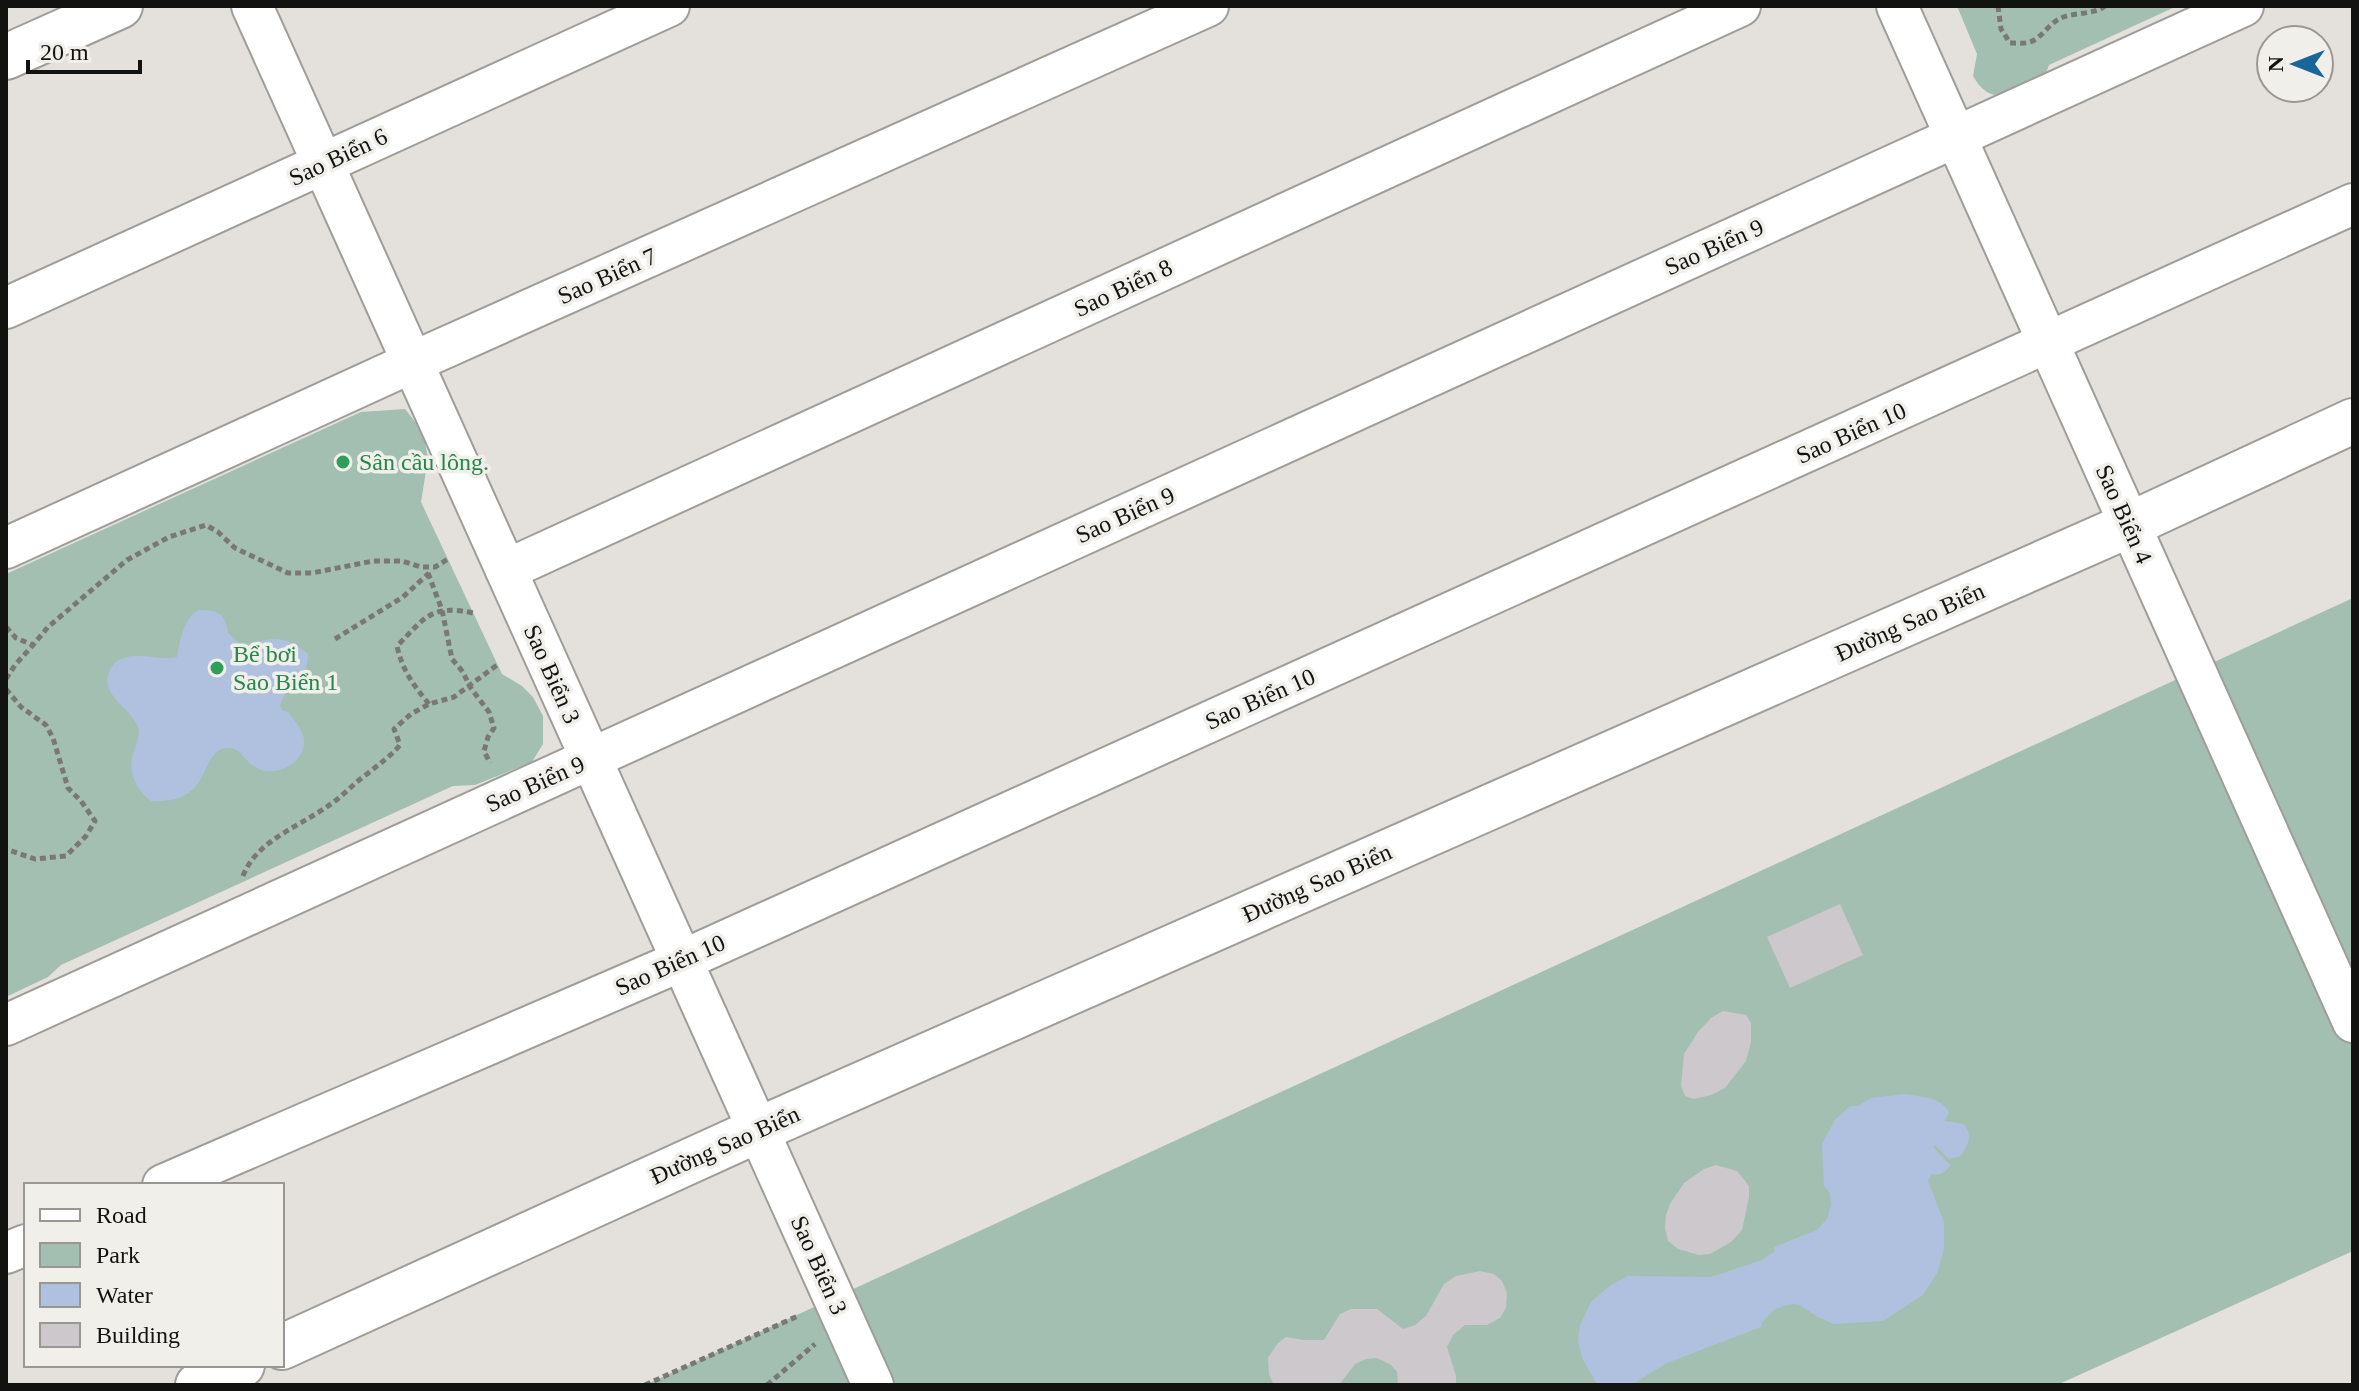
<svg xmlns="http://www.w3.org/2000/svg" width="2359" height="1391" viewBox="0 0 2359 1391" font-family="Georgia,serif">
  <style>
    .green { fill: #a3bfb1 }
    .water { fill: #b0c1df }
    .building { fill: #ccc8cc }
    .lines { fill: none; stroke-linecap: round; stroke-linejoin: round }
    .street-casing { stroke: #9f9d98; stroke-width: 44 }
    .secondary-casing { stroke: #9f9d98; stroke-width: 48 }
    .path { stroke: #7a7875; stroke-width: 5; stroke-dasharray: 6 4; stroke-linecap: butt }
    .street { stroke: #fff; stroke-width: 40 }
    .secondary { stroke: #fff; stroke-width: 44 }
    .leisure-dot { fill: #2e9e5b; stroke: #f1efea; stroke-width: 3 }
    .labels { text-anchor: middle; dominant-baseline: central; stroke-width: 7; stroke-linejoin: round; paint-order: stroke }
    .street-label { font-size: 24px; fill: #121210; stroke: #f1efea }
    .leisure-label { font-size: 24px; fill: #27864d; stroke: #f1efea; text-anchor: start }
  </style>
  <rect width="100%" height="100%" fill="#e4e1dd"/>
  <!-- green -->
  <g class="green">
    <path d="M1957,6H2177L2049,65L2044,79C2016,92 1992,110 1973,76L1977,54Z"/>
    <path d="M405,409L423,432L428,458L421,502L502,674L522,686L533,697L543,716V744L532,762L475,785L453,786L61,965L48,977L6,997V574L361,412Z"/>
    <path d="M2353,598V1251L2057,1385H645Z"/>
  </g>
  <!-- water -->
  <g class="water">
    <path d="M198,610C216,610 226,613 228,633L241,645C251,646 257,642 266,640C282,636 296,644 308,654C309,678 285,685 280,706L283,711L288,712C295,722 306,732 304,745C300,766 274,778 255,767C244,761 240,745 225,748C197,755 214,804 151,801C138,791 129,776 132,758C134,748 141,738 138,727C131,707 96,694 111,668C124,646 158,662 177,657C180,641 184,618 198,610Z"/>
    <path d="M1905,1094C1922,1097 1940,1097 1949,1112L1945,1121L1964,1124C1973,1136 1968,1145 1961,1156L1949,1159L1935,1145L1933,1147L1950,1165C1946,1172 1941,1176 1932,1174L1928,1181L1944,1222V1249L1937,1273L1923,1295L1883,1321L1834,1324L1818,1317L1800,1305L1793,1304L1783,1306L1774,1310L1762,1322L1761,1327L1667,1363L1631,1385H1601L1596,1382L1582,1358L1578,1340L1580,1326L1591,1302L1611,1285L1628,1276L1711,1277L1762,1260L1775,1251L1774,1247L1817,1230L1827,1219L1831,1205L1830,1193L1824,1186L1822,1144L1835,1120L1850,1106H1858L1871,1098Z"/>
  </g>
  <!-- building -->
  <g class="building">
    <path d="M1840,904L1863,955L1790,988L1767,937Z"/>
    <path d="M1723,1011L1746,1015L1751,1023V1042L1746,1061L1725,1088L1711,1095L1694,1099L1685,1096L1681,1086L1684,1054L1698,1032L1711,1018Z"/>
    <path d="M1716,1165L1737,1171L1749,1186V1197L1742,1230L1731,1242L1710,1254L1699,1255L1678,1249L1668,1241L1665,1228L1666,1215L1670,1204L1684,1183L1704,1169Z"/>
    <path d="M1480,1271L1494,1274L1502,1281L1507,1293L1506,1308L1500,1318L1487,1325H1465L1453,1335L1447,1347L1456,1376V1385H1398L1397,1372L1391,1365L1377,1358L1366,1359L1355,1364L1339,1385H1274L1269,1375L1268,1358L1277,1344L1286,1337L1303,1340H1324L1340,1314L1351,1309H1377L1403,1329L1415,1325L1426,1316L1444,1284L1456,1276Z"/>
  </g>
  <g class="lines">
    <!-- street casing -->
    <g class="street-casing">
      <g id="street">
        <path d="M252,6L873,1385"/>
        <path d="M1897,6L2353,1022"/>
        <path d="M6,308L669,6"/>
        <path d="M6,548L413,362L1208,6"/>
        <path d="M506,570L1740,6"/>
        <path d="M6,1025L2243,6"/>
        <path d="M163,1185L681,961L2353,204"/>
        <path d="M6,1253L26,1245"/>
      </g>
    </g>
    <!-- secondary casing -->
    <g class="secondary-casing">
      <g id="secondary">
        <path d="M6,57L120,6"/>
        <path d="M282,1347L758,1130L2129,525L2353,421"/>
        <path d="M198,1385L242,1365"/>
      </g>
    </g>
    <!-- path -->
    <g class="path">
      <path d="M1998,6L2001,29L2010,43C2016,43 2024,44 2030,42C2042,38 2049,23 2061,18C2074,12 2094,15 2105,6"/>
      <path d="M428,573L442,610L452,659L463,672L470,687L489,712L494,728L488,737L484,751L490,763"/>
      <path d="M6,627L16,638L33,645L48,627L127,560L169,537L206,525L218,532L235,548L288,573H312L373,561H402L421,567H435L448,559"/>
      <path d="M335,639L403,597L429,573"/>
      <path d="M6,679L15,665L33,645"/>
      <path d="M6,689L21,707L46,725L53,738L68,788L81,801L95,821L86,836L66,856L35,859L6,849"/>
      <path d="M429,704C414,686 402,670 397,646C425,618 430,604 473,613"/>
      <path d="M243,876C256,841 300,826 328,806C342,797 353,784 367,774C379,764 390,757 400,745L394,729L411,714L429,704L454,697L497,665"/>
      <path d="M645,1385L800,1315"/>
      <path d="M767,1385L815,1344"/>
    </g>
    <!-- street -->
    <use href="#street" class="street"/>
    <!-- secondary -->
    <use href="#secondary" class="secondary"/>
  </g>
  <!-- markers -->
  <g class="leisure-dot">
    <circle cx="343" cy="462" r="8"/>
    <circle cx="217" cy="668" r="8"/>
  </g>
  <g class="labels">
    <!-- street labels -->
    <g class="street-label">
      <text transform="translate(338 157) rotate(-25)">Sao Biển 6</text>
      <text transform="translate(1714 247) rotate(-24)">Sao Biển 9</text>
      <text transform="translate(607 276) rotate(-24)">Sao Biển 7</text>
      <text transform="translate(1123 288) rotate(-25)">Sao Biển 8</text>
      <text transform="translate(1851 433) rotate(-24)">Sao Biển 10</text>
      <text transform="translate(2124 514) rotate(66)">Sao Biển 4</text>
      <text transform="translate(1125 515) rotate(-24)">Sao Biển 9</text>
      <text transform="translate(1910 622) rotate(-24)">Đường Sao Biển</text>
      <text transform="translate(552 674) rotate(66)">Sao Biển 3</text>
      <text transform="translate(1260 699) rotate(-24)">Sao Biển 10</text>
      <text transform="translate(535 784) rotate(-24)">Sao Biển 9</text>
      <text transform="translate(1317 883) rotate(-24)">Đường Sao Biển</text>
      <text transform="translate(670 965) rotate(-24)">Sao Biển 10</text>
      <text transform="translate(725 1145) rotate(-24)">Đường Sao Biển</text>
      <text transform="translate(819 1265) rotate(66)">Sao Biển 3</text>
    </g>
    <!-- leisure labels -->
    <g class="leisure-label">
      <text x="359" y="462">Sân cầu lông.</text>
      <text x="233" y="654">Bể bơi<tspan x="233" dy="28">Sao Biển 1</tspan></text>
    </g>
  </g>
  <!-- border -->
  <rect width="2359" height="1391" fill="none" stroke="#121210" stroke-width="16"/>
  <!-- legend -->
  <rect x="24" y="1183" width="260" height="184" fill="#f1efea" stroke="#989793" stroke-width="2"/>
  <rect x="40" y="1209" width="40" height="12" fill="#ffffff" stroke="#989793" stroke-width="2"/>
  <text x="96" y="1223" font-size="24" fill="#121210">Road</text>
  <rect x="40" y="1243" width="40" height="24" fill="#a3bfb1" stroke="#989793" stroke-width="2"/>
  <text x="96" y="1263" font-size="24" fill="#121210">Park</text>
  <rect x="40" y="1283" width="40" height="24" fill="#b0c1df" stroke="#989793" stroke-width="2"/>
  <text x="96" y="1303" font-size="24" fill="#121210">Water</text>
  <rect x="40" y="1323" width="40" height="24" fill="#ccc8cc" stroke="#989793" stroke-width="2"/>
  <text x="96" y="1343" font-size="24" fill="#121210">Building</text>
  <!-- north arrow -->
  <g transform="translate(2295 64) rotate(270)"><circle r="38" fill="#f1efea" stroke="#989793" stroke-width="2"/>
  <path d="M0-6L14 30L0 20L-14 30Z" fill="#196699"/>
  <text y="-12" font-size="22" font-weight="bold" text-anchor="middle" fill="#121210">N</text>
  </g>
  <!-- scale -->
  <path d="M28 60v12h112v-12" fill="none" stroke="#121210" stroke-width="4"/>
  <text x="40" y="60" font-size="24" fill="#121210" stroke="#f1efea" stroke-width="6" paint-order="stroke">20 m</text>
</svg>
